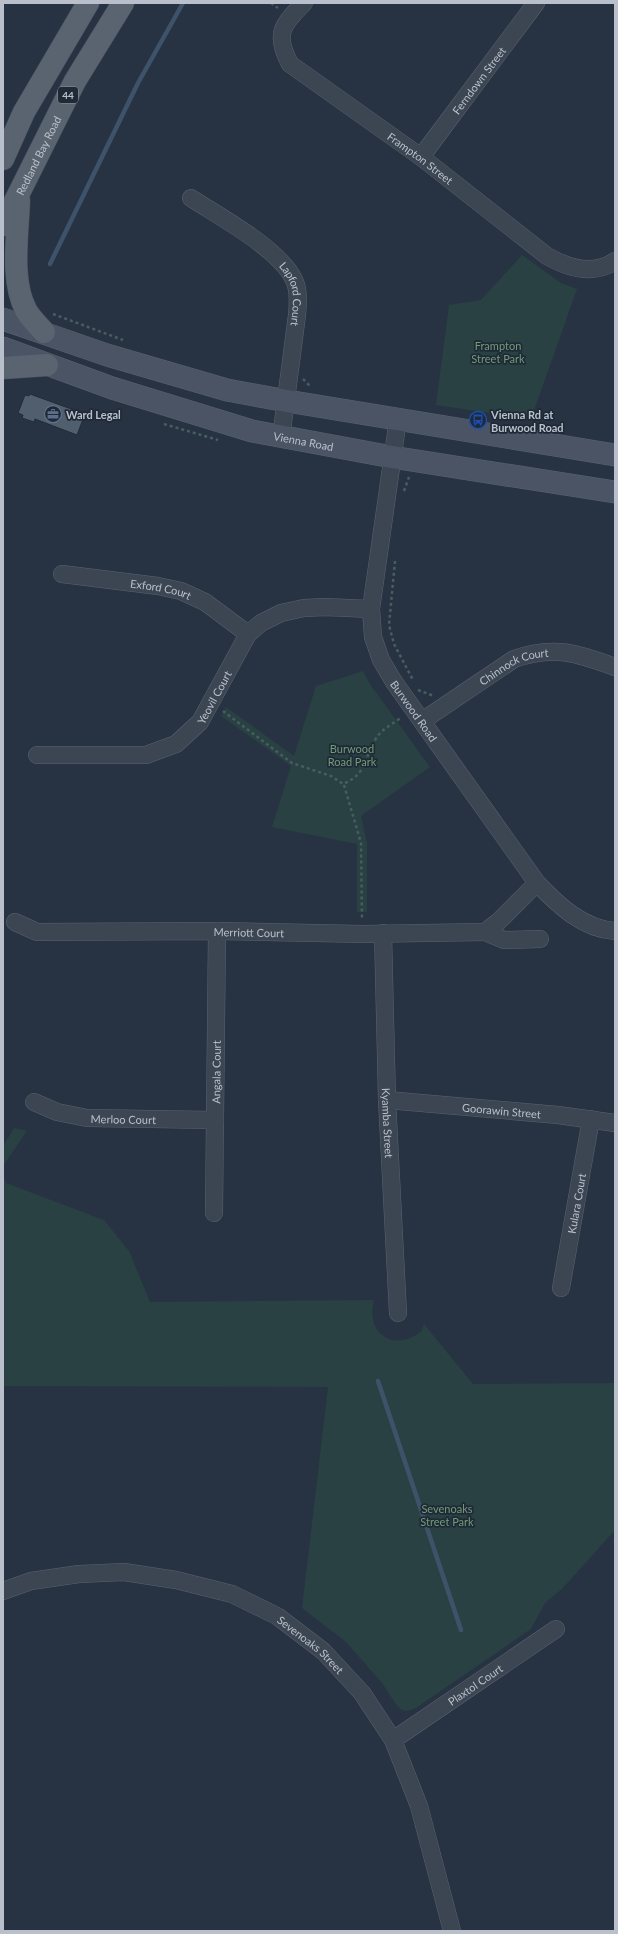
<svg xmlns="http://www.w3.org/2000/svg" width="618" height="1934" viewBox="0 0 618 1934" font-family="Lato,sans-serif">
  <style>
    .green { fill: #294143 }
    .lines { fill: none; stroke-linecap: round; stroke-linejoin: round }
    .stream { stroke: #3e526a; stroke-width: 4.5 }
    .building { fill: #515e6d; stroke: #222c39 }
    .street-casing { stroke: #5a636f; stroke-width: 18 }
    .secondary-casing { stroke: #5a636f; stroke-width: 23 }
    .primary-casing { stroke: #454e5b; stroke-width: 23 }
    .path { stroke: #485d60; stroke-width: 2.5; stroke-dasharray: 3 3; stroke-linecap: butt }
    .street { stroke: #3c4552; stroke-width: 17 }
    .secondary { stroke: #4a5464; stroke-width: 22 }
    .primary { stroke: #5a6471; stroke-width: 22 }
    .labels { text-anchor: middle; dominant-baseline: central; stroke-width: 3.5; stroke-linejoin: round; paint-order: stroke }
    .shield { fill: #202a37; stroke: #8b939f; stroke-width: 1 }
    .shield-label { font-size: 10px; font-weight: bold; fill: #b9c0cc }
    .street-label { font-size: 11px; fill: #b9c0cc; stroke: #202a37 }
    .park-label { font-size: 11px; fill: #719c79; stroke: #202a37 }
    .poi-label { font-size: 11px; font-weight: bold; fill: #b9c0cc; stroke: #202a37; text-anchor: start }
  </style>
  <rect width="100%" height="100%" fill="#273342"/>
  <!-- green -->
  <g class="green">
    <path d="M522,255L561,283L577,289L531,419L436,405L449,305L481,300Z"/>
    <path d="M363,671L370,684L430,767L361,816L367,843V912H357V844L272,827L291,766L221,716L226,707L294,756L316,686Z"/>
    <path d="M14,1128L27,1131L3,1166V1146Z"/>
    <path d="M3,1174L6,1183L104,1220L129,1251L150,1302L374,1300C365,1334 394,1353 422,1331L424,1324L473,1384L615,1383V1530L562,1589L545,1603L531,1629L416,1708L408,1711L402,1710L397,1706L382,1683L346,1642L302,1608L328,1387L3,1386Z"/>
  </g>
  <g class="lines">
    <!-- stream -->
    <g class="stream">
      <path d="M50,264L138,83L183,3"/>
      <path d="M378,1381L461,1630"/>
    </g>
  </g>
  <!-- building -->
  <path class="building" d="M30,394L85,414L77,435L35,419L34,422L22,418L23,415L18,413L25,395L29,396Z"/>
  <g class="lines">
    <!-- street casing -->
    <g class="street-casing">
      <g id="street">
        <path id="s1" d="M304,3C282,25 274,34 290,64L421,157L547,256C568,268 593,276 615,261"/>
        <path id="s2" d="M421,157L536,3"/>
        <path id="s3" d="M191,198C220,217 282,250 295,282C299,292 298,304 297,315L281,438"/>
        <path id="s4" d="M398,419L371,609L373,637L381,660L394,682L537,883C558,905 583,929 615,931"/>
        <path id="s5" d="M62,574L158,586L181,591L205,602L248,634"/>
        <path id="s6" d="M422,721L514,659C554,645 577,653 615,667"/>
        <path id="s7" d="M37,755H146L176,744L200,722L248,634L261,623L281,613L304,608L325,607L371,609"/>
        <path id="s8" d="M15,922L37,932L217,931L363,934L485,932L498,922L537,883"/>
        <path d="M485,932L504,940L540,939"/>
        <path id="s9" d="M383,933L387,1100L398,1313"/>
        <path id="s10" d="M387,1100L558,1115L615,1123"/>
        <path id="s11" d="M34,1102L57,1112L87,1118L215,1120"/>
        <path id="s12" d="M214,1213L217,931"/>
        <path id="s13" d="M561,1288L591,1119"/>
        <path id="s14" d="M3,1591L31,1581L79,1574L124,1572L176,1580L232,1594L277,1616L323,1651L362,1693L393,1740L419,1806L452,1931"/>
        <path id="s15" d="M393,1740L556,1629"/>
      </g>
    </g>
    <!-- secondary casing -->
    <g class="secondary-casing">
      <g id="secondary">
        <path d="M3,319L107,355L227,390L287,401L615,455"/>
        <path id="s16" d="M3,348L112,388L252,431L392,457L615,492"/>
      </g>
    </g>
    <!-- primary casing -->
    <g class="primary-casing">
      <g id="primary">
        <path d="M3,159L24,112L88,3"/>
        <path d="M19,200C18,233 10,280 26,310C30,318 38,325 44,332"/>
        <path id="s17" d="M3,225L75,81L123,3"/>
        <path d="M3,368L47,365"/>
      </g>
    </g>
    <!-- path -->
    <g class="path">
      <path d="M271,3L278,8"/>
      <path d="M53,314L123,340"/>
      <path d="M303,379L311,387"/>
      <path d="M164,424L218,440"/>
      <path d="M404,491L409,477"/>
      <path d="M395,561L389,625L394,644L413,680"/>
      <path d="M418,690L434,696"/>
      <path d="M223,711L292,763L331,776L343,784C369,773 363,757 377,737C382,729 394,723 402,717"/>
      <path d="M344,785L361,843L362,919"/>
    </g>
    <!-- street -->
    <use href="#street" class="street"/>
    <!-- secondary -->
    <use href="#secondary" class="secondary"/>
    <!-- primary -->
    <use href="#primary" class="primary"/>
  </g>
  <!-- icons -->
  <defs>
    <g id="office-ring" transform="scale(0.9)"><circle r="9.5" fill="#202a37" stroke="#5c6f8a" stroke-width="1.5"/><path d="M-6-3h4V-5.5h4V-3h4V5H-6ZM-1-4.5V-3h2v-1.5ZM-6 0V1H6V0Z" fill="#5c6f8a"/></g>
    <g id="bus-ring" transform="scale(0.9)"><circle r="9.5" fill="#202a37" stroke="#1a4fb4" stroke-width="1.5"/><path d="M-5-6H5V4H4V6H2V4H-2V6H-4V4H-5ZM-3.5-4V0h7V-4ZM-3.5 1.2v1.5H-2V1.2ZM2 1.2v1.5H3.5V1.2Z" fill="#1a4fb4"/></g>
  </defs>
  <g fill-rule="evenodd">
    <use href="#office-ring" x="53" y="414"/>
    <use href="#bus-ring" x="478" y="420"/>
  </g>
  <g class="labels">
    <!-- shield labels -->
    <rect class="shield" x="58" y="87" width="20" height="16" rx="3"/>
    <g class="shield-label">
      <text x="68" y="95">44</text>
    </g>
    <!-- street labels -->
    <g class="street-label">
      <text stroke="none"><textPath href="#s2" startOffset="96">Ferndown Street</textPath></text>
      <text stroke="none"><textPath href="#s17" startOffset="78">Redland Bay Road</textPath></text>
      <text stroke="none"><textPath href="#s1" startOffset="231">Frampton Street</textPath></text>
      <text stroke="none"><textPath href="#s3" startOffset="146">Lapford Court</textPath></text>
      <text stroke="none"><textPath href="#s16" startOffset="315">Vienna Road</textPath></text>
      <text stroke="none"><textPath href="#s5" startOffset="100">Exford Court</textPath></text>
      <text stroke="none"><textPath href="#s6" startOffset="108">Chinnock Court</textPath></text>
      <text stroke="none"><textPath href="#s7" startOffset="202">Yeovil Court</textPath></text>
      <text stroke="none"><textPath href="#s4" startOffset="305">Burwood Road</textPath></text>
      <text stroke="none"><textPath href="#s8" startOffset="236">Merriott Court</textPath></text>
      <text stroke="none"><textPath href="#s12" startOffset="141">Angala Court</textPath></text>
      <text stroke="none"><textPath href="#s10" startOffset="115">Goorawin Street</textPath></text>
      <text stroke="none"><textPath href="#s11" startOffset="92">Merloo Court</textPath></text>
      <text stroke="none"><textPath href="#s9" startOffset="190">Kyamba Street</textPath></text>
      <text stroke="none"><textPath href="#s13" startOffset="86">Kulara Court</textPath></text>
      <text stroke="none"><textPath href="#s14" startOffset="328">Sevenoaks Street</textPath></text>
      <text stroke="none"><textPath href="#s15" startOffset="99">Plaxtol Court</textPath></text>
    </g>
    <!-- park labels -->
    <g class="park-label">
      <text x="498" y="345">Frampton<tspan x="498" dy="13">Street Park</tspan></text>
      <text x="352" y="748">Burwood<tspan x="352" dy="13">Road Park</tspan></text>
      <text x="447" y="1508">Sevenoaks<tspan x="447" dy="13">Street Park</tspan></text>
    </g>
    <!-- poi labels -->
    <g class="poi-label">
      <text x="66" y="414">Ward Legal</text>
      <text x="491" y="414">Vienna Rd at<tspan x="491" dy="13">Burwood Road</tspan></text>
    </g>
  </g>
  <!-- border -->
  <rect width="618" height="1934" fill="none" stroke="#b9c0cc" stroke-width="8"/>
</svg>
